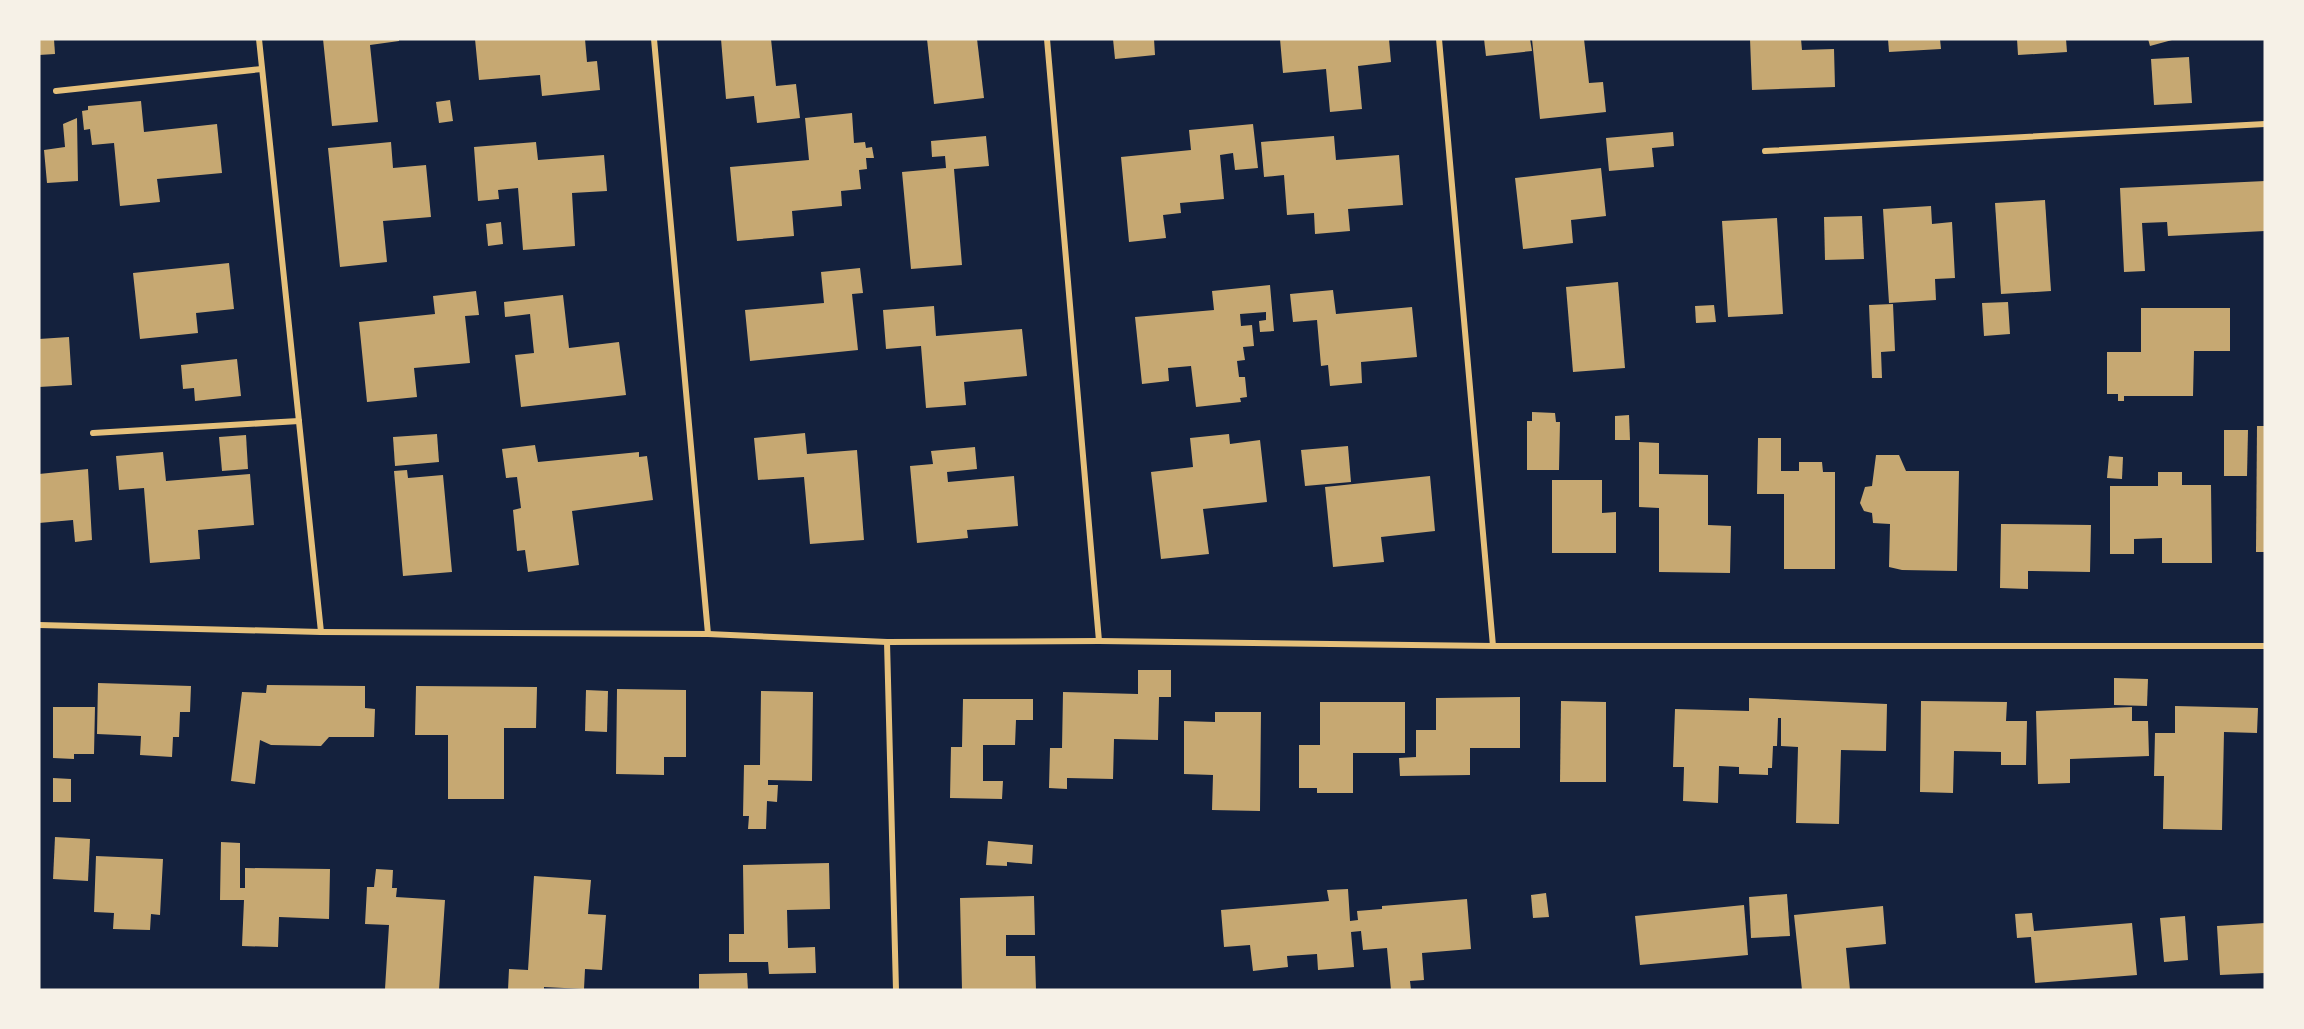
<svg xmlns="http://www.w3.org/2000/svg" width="2304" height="1029" viewBox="0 0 2304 1029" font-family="'Source Sans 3',sans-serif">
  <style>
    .building { fill: #c6a872 }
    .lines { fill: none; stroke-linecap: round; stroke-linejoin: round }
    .minor { stroke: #e5c07b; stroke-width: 6 }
  </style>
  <rect width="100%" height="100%" fill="#14213d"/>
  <!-- building -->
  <g class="building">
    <path d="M39,39H54L55,54L39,55Z"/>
    <path d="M323,39H399V41L370,45L378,122L332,126Z"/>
    <path d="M475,39H585L587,62L597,61L600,90L542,96L540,75L479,80Z"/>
    <path d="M721,39H771L776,86L796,84L800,118L757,123L754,96L726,99Z"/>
    <path d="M927,39H977L984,98L934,104Z"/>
    <path d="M1113,39H1154L1155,55L1115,59Z"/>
    <path d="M1280,39H1389L1391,62L1358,66L1362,109L1330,112L1326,69L1283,73Z"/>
    <path d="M1484,39H1530L1532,51L1486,56Z"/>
    <path d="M1532,39H1584L1589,83L1603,82L1606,112L1540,119Z"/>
    <path d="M1750,39H1801L1802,50L1834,49L1835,87L1752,90Z"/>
    <path d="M1888,39H1940L1941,49L1889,52Z"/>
    <path d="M2017,39H2066L2067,52L2018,55Z"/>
    <path d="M2148,39H2172V40L2150,46Z"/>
    <path d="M2189,57L2192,103L2154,105L2151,59Z"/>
    <path d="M450,100L453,121L439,123L436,102Z"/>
    <path d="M141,101L144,132L217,124L222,173L157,179L160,202L120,206L114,143L92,145L90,129L84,130L82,111L88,110V106Z"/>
    <path d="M852,113L854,143L865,142L866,148L872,147L874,158H866L867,169L859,170L861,189L841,191L842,206L792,211L794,236L737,241L730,167L809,160L805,118Z"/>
    <path d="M77,118L78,181L47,183L44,150L65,147L63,124Z"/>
    <path d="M1253,124L1258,168L1235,170L1233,153L1220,155L1224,199L1180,203L1181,213L1163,215L1166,238L1129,242L1121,157L1191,150L1189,130Z"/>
    <path d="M1673,132L1674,146L1652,148L1654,167L1609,171L1606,138Z"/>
    <path d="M986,136L989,166L954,169L962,265L911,269L902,172L946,168L945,156L932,157L931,141Z"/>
    <path d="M1334,136L1336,160L1399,155L1403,205L1348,209L1350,231L1315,234L1314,213L1287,215L1284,175L1264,177L1261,142Z"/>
    <path d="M391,142L393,168L426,165L431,217L383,221L387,262L340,267L328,148Z"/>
    <path d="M536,142L538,160L604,155L607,191L572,193L575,246L523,250L518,188L498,190L499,199L478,201L474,147Z"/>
    <path d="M1601,168L1606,216L1571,220L1573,243L1523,249L1515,178Z"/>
    <path d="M2265,181V231L2168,236L2167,222L2142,223L2145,271L2124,272L2120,188Z"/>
    <path d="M2045,200L2051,291L2001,294L1995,203Z"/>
    <path d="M1931,206L1932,224L1952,222L1955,278L1935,279L1936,300L1889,303L1883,209Z"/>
    <path d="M1862,216L1864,259L1825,260L1824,217Z"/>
    <path d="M1777,218L1783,314L1728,317L1722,221Z"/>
    <path d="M501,222L503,244L488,246L486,224Z"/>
    <path d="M229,263L234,309L196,313L198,333L140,339L133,273Z"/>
    <path d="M860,268L863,293L852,294L858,350L750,361L745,310L824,303L821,272Z"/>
    <path d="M1618,282L1625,368L1573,372L1566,287Z"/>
    <path d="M1270,285L1274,331L1260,332L1259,321L1266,320V312L1240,314L1241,326L1252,325L1254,346L1243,347L1245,360L1237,361L1239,377H1245L1247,397L1240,398L1241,402L1196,407L1191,366L1168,368L1169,381L1142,384L1135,317L1214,310L1212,291Z"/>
    <path d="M1333,290L1336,314L1412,307L1417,357L1361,362L1362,383L1330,386L1328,365L1321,366L1317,320L1293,322L1290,294Z"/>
    <path d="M476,291L479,315L465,316L470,363L414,368L417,397L367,402L359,322L435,314L433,296Z"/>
    <path d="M563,295L569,348L619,342L626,395L521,407L515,355L534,353L530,314L505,317L504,302Z"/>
    <path d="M2008,302L2010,334L1984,336L1982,303Z"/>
    <path d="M1893,304L1895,351L1881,352L1882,378H1872L1869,305Z"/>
    <path d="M1714,305L1716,322L1696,323L1695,306Z"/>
    <path d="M934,306L936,336L1022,329L1027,376L964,382L966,405L926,408L921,346L886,349L883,310Z"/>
    <path d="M2141,308H2230V351H2194L2193,396H2124V401H2118V394H2107V352H2141Z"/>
    <path d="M69,337L72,385L39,387V339Z"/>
    <path d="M237,359L241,396L195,401L194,388L183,389L181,365Z"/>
    <path d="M1532,412L1555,413L1556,422H1560L1559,470H1527V421H1532Z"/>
    <path d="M1629,415L1630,440H1615V416Z"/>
    <path d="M2257,426H2265V552H2256Z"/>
    <path d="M2224,430H2248L2247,476H2224Z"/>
    <path d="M805,433L807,454L857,450L864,540L810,544L804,477L758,480L754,438Z"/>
    <path d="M437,434L439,462L395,466L393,437Z"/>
    <path d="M1229,434L1230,444L1260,440L1267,502L1203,509L1209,554L1161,559L1151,472L1193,467L1190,438Z"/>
    <path d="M246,435L248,469L222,471L219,437Z"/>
    <path d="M1758,438H1781V471H1799V462H1822L1823,472H1835V569H1784V494H1757Z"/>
    <path d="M1639,442L1659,443V474L1708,475V525L1731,526L1730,573L1659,572V508L1639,507Z"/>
    <path d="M535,445L538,462L639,452V457L647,456L653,500L572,511L579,565L528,572L525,550L517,551L513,510L521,508L517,477L506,478L502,449Z"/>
    <path d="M1348,446L1351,482L1305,486L1301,450Z"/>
    <path d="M975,447L977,469L947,472L948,482L1014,476L1018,526L967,530L968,538L917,543L910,466L933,464L931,451Z"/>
    <path d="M163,452L166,481L250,474L254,525L198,530L200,559L150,563L144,488L119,490L116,456Z"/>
    <path d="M1876,455H1899L1906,471H1959L1957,571L1902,570L1889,567L1890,524L1873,523L1872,513L1864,511L1860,503L1865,487L1872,486Z"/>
    <path d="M2109,456L2123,457L2122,479L2107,478Z"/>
    <path d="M88,469L92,540L75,542L73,520L39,523V474Z"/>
    <path d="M407,470L408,478L443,475L452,572L403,576L394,471Z"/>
    <path d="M2158,472H2182V485H2211L2212,563H2162V538L2134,539V554H2110V486H2158Z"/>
    <path d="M1430,476L1435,531L1381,537L1384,562L1333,567L1325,487Z"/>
    <path d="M1552,480H1602V513L1616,512V553H1552Z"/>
    <path d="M2001,524L2091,525L2090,572L2028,571V589L2000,588Z"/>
    <path d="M1138,670H1171V697H1159L1158,740L1114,739L1113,779L1067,778V789L1049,788L1050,748H1062L1063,692L1138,694Z"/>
    <path d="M2114,678L2148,679L2147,706L2114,705Z"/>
    <path d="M98,683L191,686L190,712H180L179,737H173L172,757L140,755L141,736L97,734Z"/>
    <path d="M267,685L365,686V708L375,709L374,737H329L321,746L271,745L260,740L255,784L231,781L242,692L266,693Z"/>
    <path d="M416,686L537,687L536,728H504V799H448V735H415Z"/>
    <path d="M617,689L686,690V757H664V775L616,774Z"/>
    <path d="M586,690L608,691L607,732L585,731Z"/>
    <path d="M761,691L813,692L812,781L768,780V785H778L777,802L767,801L766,829H748L749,816H743L744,765H760Z"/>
    <path d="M1520,697V748H1470V775L1400,776L1399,758L1416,757V730H1436V698Z"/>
    <path d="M1749,698L1887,704L1886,751L1841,750L1839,824L1796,823L1798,747L1781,746V718H1778L1777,746H1773L1772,768H1768V775L1739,774V767L1719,766L1718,803L1683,801L1684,767H1673L1675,709L1749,711Z"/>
    <path d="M963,699H1033V720H1016L1015,745H983V781H1003L1002,799L950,798L951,747H962Z"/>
    <path d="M1561,701L1606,702V782H1560Z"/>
    <path d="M1921,701L2007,702L2006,721H2027L2026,765H2001V752L1954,751L1953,793L1920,792Z"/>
    <path d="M1320,702H1405V753H1353V793H1317V788H1299V745H1320Z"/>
    <path d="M2175,706L2258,708L2257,733L2224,732L2222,830L2163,829L2164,776H2154L2155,733H2175Z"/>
    <path d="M53,707H95L94,754H74V759L53,758Z"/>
    <path d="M2132,707V721H2148L2149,756L2070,759V783L2038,784L2036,711Z"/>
    <path d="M1215,712H1261L1260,811L1212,810L1213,775L1184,774V721L1215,722Z"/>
    <path d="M53,778L71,779V802H53Z"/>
    <path d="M55,837L90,839L88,881L53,879Z"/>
    <path d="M988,841L1033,845L1032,864L1007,862V866L986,865Z"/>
    <path d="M221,842L240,843V888H245V868L330,869L329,919L279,917L278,947L242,946L244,900H220Z"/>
    <path d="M96,856L163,859L160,915L151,914L150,930L113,929L114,913L94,912Z"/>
    <path d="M829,863L830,909L787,910L788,948L815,947L816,973L769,974L768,962H729V934H744L743,865Z"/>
    <path d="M376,869L393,870L392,888H397L396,897L445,900L439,990L385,989L389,925L365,924L367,887H374Z"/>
    <path d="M534,876L591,880L588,914L606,915L602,970L585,969L584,989L544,987V990H508L509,969L528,970Z"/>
    <path d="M1348,889L1350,921L1358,920L1357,911L1382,909V906L1467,899L1471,949L1422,953L1424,980L1410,981L1411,990H1391L1387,948L1363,950L1361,931L1351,932L1354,967L1318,970L1317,954L1287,956L1288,967L1253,971L1250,945L1224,947L1221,910L1329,901L1327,890Z"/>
    <path d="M1546,893L1549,917L1533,918L1531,895Z"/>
    <path d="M1787,894L1790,936L1751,938L1749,897Z"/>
    <path d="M1034,896L1035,935H1006V956H1035L1036,990H962L960,898Z"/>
    <path d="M1744,905L1748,955L1640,965L1635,916Z"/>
    <path d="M1883,906L1886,944L1846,948L1850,990H1802L1794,915Z"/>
    <path d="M2032,913L2034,931L2132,923L2137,975L2035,983L2031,937L2017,938L2015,914Z"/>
    <path d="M2185,916L2188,960L2164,962L2160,918Z"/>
    <path d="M2265,923V973L2220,975L2217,926Z"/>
    <path d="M747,973L748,990H699V974Z"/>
  </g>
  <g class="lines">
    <!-- minor -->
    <g class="minor">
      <path d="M259,39L321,632"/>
      <path d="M654,39L708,634"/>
      <path d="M1047,39L1099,641"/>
      <path d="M1439,39L1493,646"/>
      <path d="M56,91L262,69"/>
      <path d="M1765,151L2265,124"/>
      <path d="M93,433L299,421"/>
      <path d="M39,625L321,632L708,634L887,642L1099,641L1493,646H2265"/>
      <path d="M887,642L896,990"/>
    </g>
  </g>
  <!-- border -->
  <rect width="2304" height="1029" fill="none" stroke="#f6f1e7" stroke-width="81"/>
</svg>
